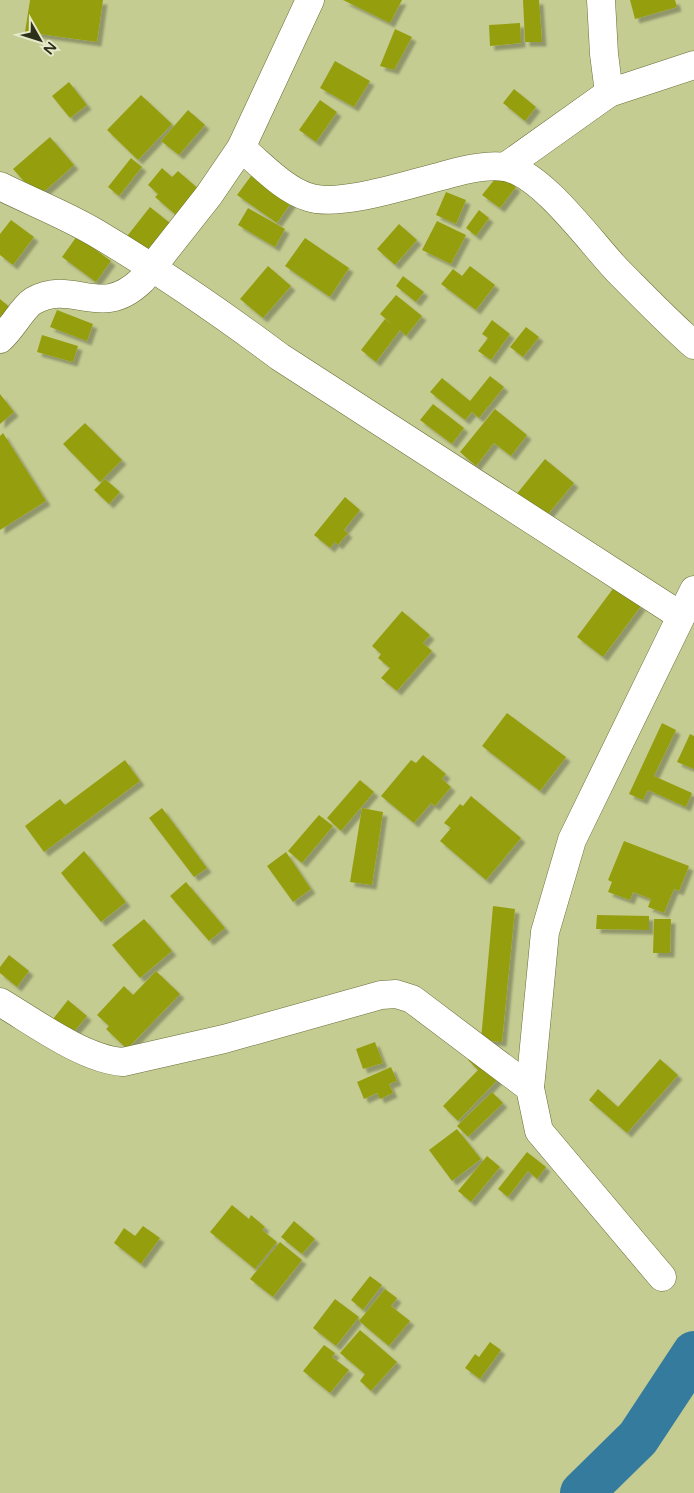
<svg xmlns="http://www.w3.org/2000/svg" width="694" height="1493" viewBox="0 0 694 1493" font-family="'Varela Round',sans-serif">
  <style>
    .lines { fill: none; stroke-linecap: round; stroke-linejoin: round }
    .river { stroke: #357b9e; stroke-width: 44 }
    .building { fill: #959f10; filter: url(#shadow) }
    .minor-casing { stroke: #696e37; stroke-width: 29 }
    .minor { stroke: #fff; stroke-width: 28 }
  </style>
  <defs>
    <filter id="shadow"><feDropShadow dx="4.5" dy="4.5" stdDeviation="1" flood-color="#0004"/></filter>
  </defs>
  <rect width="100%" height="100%" fill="#c5cc92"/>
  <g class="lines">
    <!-- river -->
    <path class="river" d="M582,1493L638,1438L694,1353"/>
  </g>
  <!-- building -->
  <g class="building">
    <path d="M30,0H103L97,42L25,32Z"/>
    <path d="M343,0H402L390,23Z"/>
    <path d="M523,0H539L542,42H525Z"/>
    <path d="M630,0H675L677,7L635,19Z"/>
    <path d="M520,23L521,43L490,46L489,25Z"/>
    <path d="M395,29L412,37L394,70L380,66Z"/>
    <path d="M335,61L370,81L354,107L320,88Z"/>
    <path d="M69,82L87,105L70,118L52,96Z"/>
    <path d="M514,89L536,107L525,121L503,103Z"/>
    <path d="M141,95L172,124L138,160L107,130Z"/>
    <path d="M320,100L337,112L316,142L299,130Z"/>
    <path d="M188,110L205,125L179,155L161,141Z"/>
    <path d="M50,137L74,165L38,197L13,169Z"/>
    <path d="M131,158L142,167L119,196L108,187Z"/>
    <path d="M162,168L172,177L178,171L201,191L183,221L155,197L158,194L148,185Z"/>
    <path d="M257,168L296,196L277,223L237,195Z"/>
    <path d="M499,174L516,187L500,208L482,195Z"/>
    <path d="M446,192L466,200L456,224L436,215Z"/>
    <path d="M150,207L175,227L149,259L124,240Z"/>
    <path d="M248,208L285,229L275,247L238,225Z"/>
    <path d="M479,210L489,218L476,236L466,228Z"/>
    <path d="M11,220L34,237L13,265L0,255V234Z"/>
    <path d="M437,221L466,235L451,264L422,250Z"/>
    <path d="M399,224L417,240L395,265L377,249Z"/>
    <path d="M77,236L111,261L96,282L62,257Z"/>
    <path d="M305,238L349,268L330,297L285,266Z"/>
    <path d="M268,266L291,286L263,318L240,299Z"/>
    <path d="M470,266L495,285L476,310L441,284L453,269L462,276Z"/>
    <path d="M403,276L424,292L416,302L396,286Z"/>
    <path d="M396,295L422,316L406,336L400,330L376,362L361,350L385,319L394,326L380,314Z"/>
    <path d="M0,299L12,309L0,323Z"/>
    <path d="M57,310L93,324L87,341L50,327Z"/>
    <path d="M492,320L510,334L491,360L478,351L488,338L482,334Z"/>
    <path d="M526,327L539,337L523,357L510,347Z"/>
    <path d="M42,335L78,346L73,362L37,352Z"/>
    <path d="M490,376L504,387L479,418L472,412L465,420L430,392L442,378L470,401Z"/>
    <path d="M0,394L14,412L0,424Z"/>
    <path d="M433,404L464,428L452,444L420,420Z"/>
    <path d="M495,409L527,435L511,456L494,443L476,466L460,452Z"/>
    <path d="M85,423L122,460L100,482L63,444Z"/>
    <path d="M3,433L46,501L0,530V436Z"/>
    <path d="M545,459L574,483L544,519L515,496Z"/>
    <path d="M105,479L120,492L109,504L94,490Z"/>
    <path d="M345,497L360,510L344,530L348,533L338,545L335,542L330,548L314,535Z"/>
    <path d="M615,586L641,606L603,657L577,637Z"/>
    <path d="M402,611L430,635L423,643L432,651L397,691L381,678L390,668L378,658L381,654L372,646Z"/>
    <path d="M507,713L566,757L540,791L482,746Z"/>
    <path d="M662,723L676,730L654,776L692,793L686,807L648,790L643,800L629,794Z"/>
    <path d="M690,734L694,736V769L677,762Z"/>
    <path d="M423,755L446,774L442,779L451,787L435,806L431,803L414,823L381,796L411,760L416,763Z"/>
    <path d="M125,760L140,781L44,852L25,826L60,799L65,805Z"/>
    <path d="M360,780L374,792L341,831L327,818Z"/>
    <path d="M471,796L521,838L486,880L440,841L451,828L444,823L460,804L463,806Z"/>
    <path d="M162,808L207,868L194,877L149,818Z"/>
    <path d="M362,808L383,812L372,885L350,882Z"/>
    <path d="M319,815L333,826L302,863L288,851Z"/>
    <path d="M624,841L689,866L679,891L674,889L664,913L648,907L651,899L633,892L630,900L608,892L612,882L608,880Z"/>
    <path d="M84,851L126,902L101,922L61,873Z"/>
    <path d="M286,852L311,889L293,902L267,866Z"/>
    <path d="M186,882L225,928L209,941L170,896Z"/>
    <path d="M493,906L515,909L502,1042L481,1040Z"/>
    <path d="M597,915L649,916V930L596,929Z"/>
    <path d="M144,919L172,951L140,978L112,945Z"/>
    <path d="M654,919H671L670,953H653Z"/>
    <path d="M9,955L29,971L17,987L0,973V967Z"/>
    <path d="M156,971L180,994L127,1049L106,1029L109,1026L97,1015L124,986L133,995Z"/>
    <path d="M68,1000L87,1016L72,1034L53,1019Z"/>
    <path d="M375,1042L383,1063L363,1069L356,1049Z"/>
    <path d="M477,1051L502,1075L458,1121L443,1106L478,1070L468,1060Z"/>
    <path d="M660,1059L678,1075L627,1133L589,1100L598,1089L618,1107Z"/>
    <path d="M391,1067L397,1081L389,1084L393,1093L380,1099L377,1093L364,1099L357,1082Z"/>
    <path d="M492,1092L503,1103L468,1137L457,1126Z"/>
    <path d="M457,1129L481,1159L452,1181L429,1150Z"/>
    <path d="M527,1152L546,1167L537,1179L528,1171L508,1197L498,1189Z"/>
    <path d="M487,1156L500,1167L471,1202L458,1191Z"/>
    <path d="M232,1205L249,1219L251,1215L265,1227L262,1230L277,1242L255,1269L210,1232Z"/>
    <path d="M294,1221L315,1239L302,1254L281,1237Z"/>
    <path d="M143,1226L160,1238L141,1264L114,1243L124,1228L135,1236Z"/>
    <path d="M280,1242L302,1260L273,1297L250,1279Z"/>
    <path d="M370,1276L382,1285L363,1310L351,1300Z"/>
    <path d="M385,1289L397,1298L391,1306L410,1321L389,1346L359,1321Z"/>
    <path d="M335,1299L359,1317L336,1346L313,1328Z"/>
    <path d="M360,1330L397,1362L371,1391L360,1381L365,1374L340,1353Z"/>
    <path d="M490,1342L501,1350L480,1379L465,1368L475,1354L479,1357Z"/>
    <path d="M324,1345L335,1353L332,1357L349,1370L330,1393L303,1371Z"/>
  </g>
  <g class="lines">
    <!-- minor casing -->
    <g class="minor-casing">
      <g id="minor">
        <path d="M601,0L604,54L609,93"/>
        <path d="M241,148C261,164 283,189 308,197C339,208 409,184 442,176C459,171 487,164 505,167C543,174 591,243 618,271C643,296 668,322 694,345"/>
        <path d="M505,167L609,93L694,65"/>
        <path d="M0,186C32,202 66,215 96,233C160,271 221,313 280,357L681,616"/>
        <path d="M0,339C12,329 22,308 33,301C74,278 100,321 142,280L209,195L241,148L310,0"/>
        <path d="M0,1002C34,1022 83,1059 123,1062L224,1039L381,995L396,994L412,999L530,1088"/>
        <path d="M662,1277L539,1131L530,1088L545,932L572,840L694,590"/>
      </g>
    </g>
    <!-- minor -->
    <use href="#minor" class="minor"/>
  </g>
  <!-- north arrow -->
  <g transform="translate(40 40) rotate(129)" stroke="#e5eacc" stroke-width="4" paint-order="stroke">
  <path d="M0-4L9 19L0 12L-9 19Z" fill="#2e3119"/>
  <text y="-8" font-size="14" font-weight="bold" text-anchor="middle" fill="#2e3119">N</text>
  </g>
</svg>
